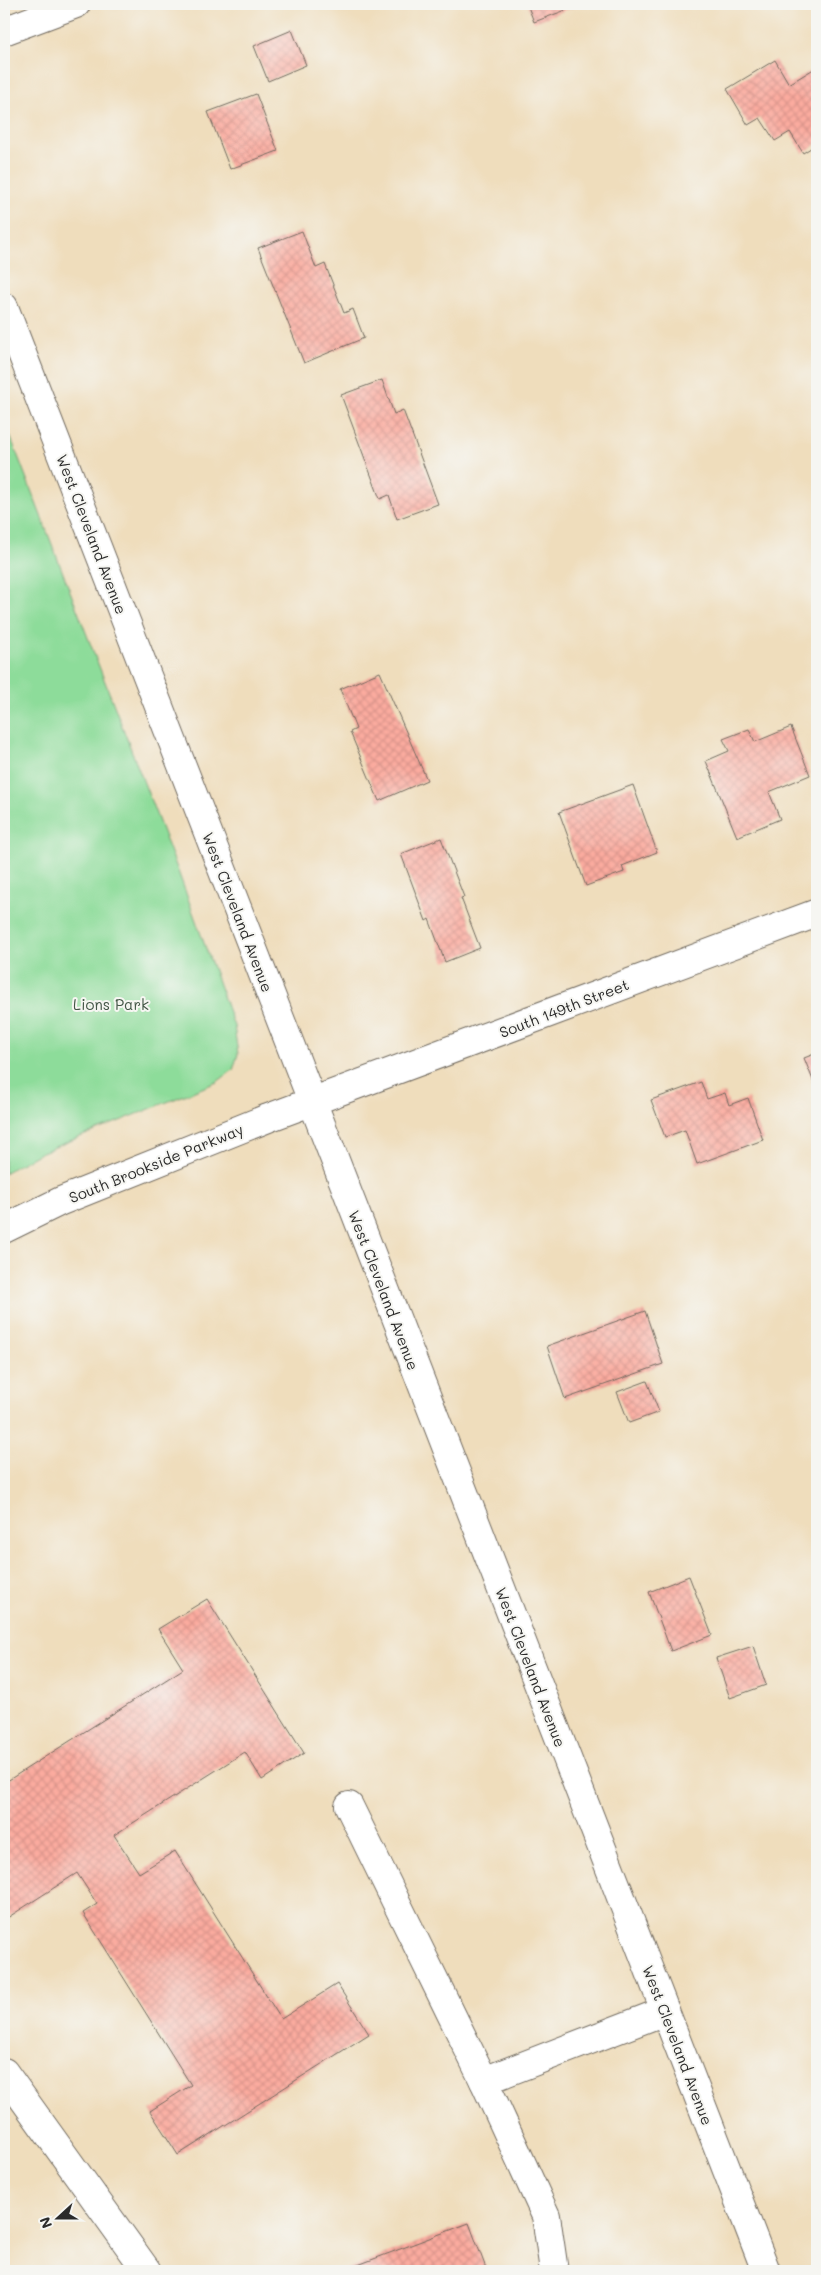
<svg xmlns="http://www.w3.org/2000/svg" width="821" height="2275" viewBox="0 0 821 2275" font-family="Mali,sans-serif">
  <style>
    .green { fill: #8ddc9a; stroke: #5c8462 }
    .building { fill: url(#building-cross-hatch) }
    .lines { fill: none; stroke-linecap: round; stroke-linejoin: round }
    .minor-casing { stroke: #70695e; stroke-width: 30 }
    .major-casing { stroke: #70695e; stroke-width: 30 }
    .minor { stroke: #fff; stroke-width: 28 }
    .major { stroke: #fff; stroke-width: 28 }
    .labels { text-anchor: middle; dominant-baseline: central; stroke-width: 4; stroke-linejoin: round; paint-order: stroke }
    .street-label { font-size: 15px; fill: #2b2b2b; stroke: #f6f6f2 }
    .park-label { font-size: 15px; fill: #445747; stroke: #f6f6f2 }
  </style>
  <defs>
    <pattern id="building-cross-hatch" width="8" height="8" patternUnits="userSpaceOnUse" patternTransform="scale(1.25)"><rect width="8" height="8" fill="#fbab9f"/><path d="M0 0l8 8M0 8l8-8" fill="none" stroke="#d79389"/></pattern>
  </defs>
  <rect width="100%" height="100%" fill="#f6f6f2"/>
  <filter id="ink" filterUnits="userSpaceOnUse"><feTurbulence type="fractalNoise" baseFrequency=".02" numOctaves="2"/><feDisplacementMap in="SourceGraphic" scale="10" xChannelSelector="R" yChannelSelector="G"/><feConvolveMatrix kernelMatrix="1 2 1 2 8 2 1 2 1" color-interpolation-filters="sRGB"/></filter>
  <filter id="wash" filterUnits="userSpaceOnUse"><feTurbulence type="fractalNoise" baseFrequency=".0096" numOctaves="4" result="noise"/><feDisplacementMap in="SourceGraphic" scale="20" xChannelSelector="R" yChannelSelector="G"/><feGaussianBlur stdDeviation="1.12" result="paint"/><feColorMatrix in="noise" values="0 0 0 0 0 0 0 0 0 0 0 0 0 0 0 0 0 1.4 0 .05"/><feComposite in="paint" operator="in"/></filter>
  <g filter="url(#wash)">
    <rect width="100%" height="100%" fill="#efddbc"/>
    <!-- green -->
    <path class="green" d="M4,420L178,871L234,1026L238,1054L233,1070L217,1082L40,1153L4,1173Z"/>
    <g id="blocks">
      <!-- building -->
      <g class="building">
        <path d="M527,4H582L534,22Z"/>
        <path d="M292,30L306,65L268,81L254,46Z"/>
        <path d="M775,60L789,84L817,67V144L803,153L790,132L775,141L760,118L748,125L727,89Z"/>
        <path d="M256,94L278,151L230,169L208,112Z"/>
        <path d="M302,231L316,268L325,264L344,313L353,309L364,338L304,363L258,248Z"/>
        <path d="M382,380L394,414L403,410L438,504L397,519L389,495L380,499L341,395Z"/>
        <path d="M380,672L427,780L379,801L350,732L356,729L340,689Z"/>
        <path d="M791,727L810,775L769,792L780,819L737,837L706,761L729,751L723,739L749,729L755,742Z"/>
        <path d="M633,785L657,852L622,866L624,872L586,886L559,812Z"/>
        <path d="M441,838L464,897L461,898L480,948L445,962L429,919L426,921L401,854Z"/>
        <path d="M817,1053V1090L804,1058Z"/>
        <path d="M701,1082L707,1099L725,1093L729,1105L748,1098L763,1140L697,1164L685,1130L665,1137L651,1100Z"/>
        <path d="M645,1311L663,1364L565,1399L547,1346Z"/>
        <path d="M647,1381L659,1412L629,1423L617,1392Z"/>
        <path d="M689,1576L712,1635L671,1651L649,1592Z"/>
        <path d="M207,1599L304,1753L262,1780L245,1752L114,1835L139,1873L175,1851L281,2019L337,1984L369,2034L178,2155L150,2111L191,2085L83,1913L97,1904L77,1873L4,1920V1783L183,1669L158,1629Z"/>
        <path d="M753,1646L766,1685L730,1698L716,1658Z"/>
        <path d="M469,2223L487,2271H342Z"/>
      </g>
    </g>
  </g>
  <g filter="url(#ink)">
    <use href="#blocks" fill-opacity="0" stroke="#70695e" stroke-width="1"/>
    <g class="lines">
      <!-- minor casing -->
      <g class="minor-casing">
        <g id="minor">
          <path d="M4,31L76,4"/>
          <path d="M4,1229L61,1201L268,1118L817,913"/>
          <path d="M349,1806L484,2081"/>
          <path d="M4,2072L147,2271"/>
          <path d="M554,2271L546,2216L484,2081L665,2011"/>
        </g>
      </g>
      <!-- major casing -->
      <g class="major-casing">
        <path id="major" d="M4,307L766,2271"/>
      </g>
      <!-- minor -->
      <use href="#minor" class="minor"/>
      <!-- major -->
      <use href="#major" class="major"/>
    </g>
  </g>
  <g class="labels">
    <!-- street labels -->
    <g class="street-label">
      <text transform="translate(92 534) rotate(69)">West Cleveland Avenue</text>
      <text transform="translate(238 912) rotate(69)">West Cleveland Avenue</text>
      <text transform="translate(564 1008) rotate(-21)">South 149th Street</text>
      <text transform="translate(156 1163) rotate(-22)">South Brookside Parkway</text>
      <text transform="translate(384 1290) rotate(69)">West Cleveland Avenue</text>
      <text transform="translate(531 1667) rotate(69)">West Cleveland Avenue</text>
      <text transform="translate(678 2045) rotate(69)">West Cleveland Avenue</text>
    </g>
    <!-- park labels -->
    <g class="park-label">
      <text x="111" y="1004">Lions Park</text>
    </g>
  </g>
  <!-- margin -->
  <rect width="821" height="2275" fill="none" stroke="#f6f6f2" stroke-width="20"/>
  <!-- north arrow -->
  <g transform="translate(58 2218) rotate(249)" stroke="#f6f6f2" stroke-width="4" paint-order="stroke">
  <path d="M0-4L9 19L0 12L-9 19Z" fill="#2b2b2b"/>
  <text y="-8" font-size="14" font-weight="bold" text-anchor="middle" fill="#2b2b2b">N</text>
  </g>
</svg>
